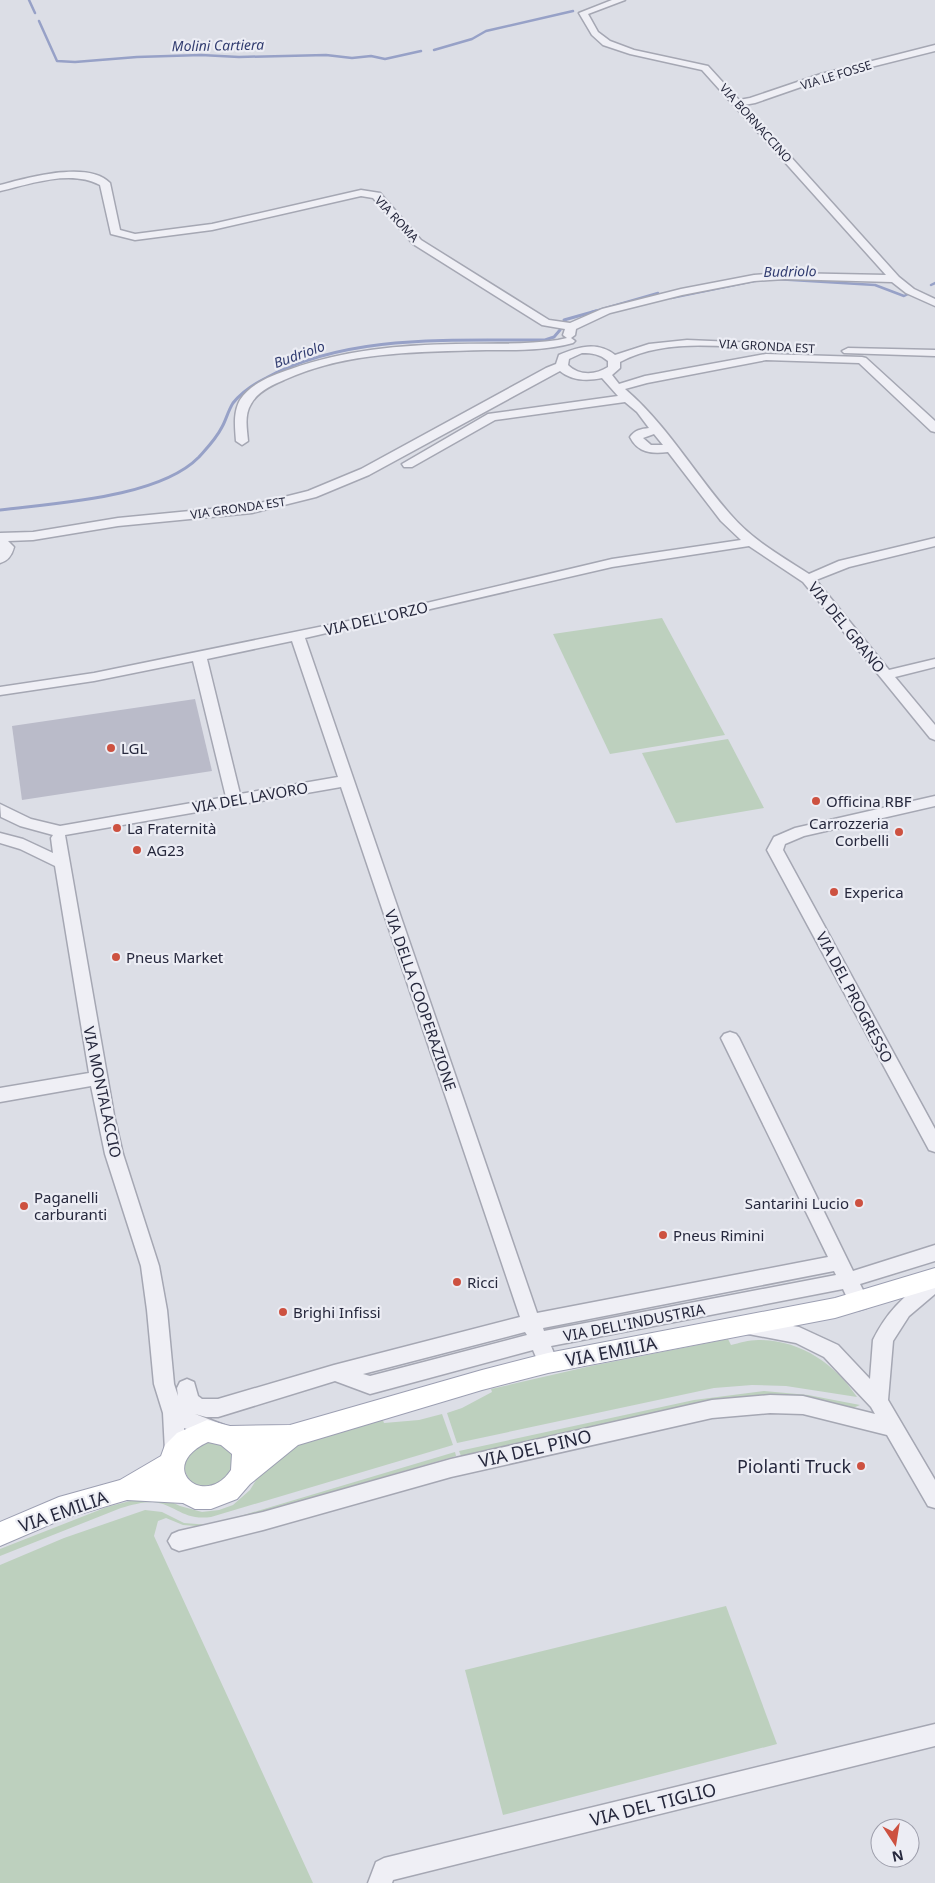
<svg xmlns="http://www.w3.org/2000/svg" width="935" height="1883" viewBox="0 0 935 1883" font-family="'Noto Sans',sans-serif">
  <style>
    .green { fill: #bdd0be }
    .lines { fill: none; stroke-linecap: round; stroke-linejoin: round }
    .stream-far1 { stroke: #97a1c7; stroke-width: 2.5 }
    .stream { stroke: #97a1c7; stroke-width: 3 }
    .building { fill: #babbc9 }
    .minor-casing { stroke: #a5a7b3; stroke-width: 3 }
    .major-casing { stroke: #9c9fb2; stroke-width: 2 }
    .minor { fill: #efeff5; fill-rule: evenodd }
    .major { fill: #fff; fill-rule: evenodd }
    .poi-dot { fill: #cd5140; stroke: #ecedf4; stroke-width: 2 }
    .labels { text-anchor: middle; dominant-baseline: central; stroke-width: 4.5; stroke-linejoin: round; paint-order: stroke }
    .far-street-label { font-size: 12px; fill: #26283d; stroke: #ecedf4 }
    .far-water-label { font-size: 14px; font-style: italic; fill: #313c70; stroke: #ecedf4 }
    .street-label { font-size: 15px; fill: #26283d; stroke: #ecedf4 }
    .poi-label { font-size: 15px; fill: #26283d; stroke: #ecedf4; text-anchor: start }
    .near-street-label { font-size: 18px; fill: #26283d; stroke: #ecedf4 }
    .near-poi-label { font-size: 18px; fill: #26283d; stroke: #ecedf4; text-anchor: end }
  </style>
  <rect width="100%" height="100%" fill="#dcdee6"/>
  <!-- green -->
  <g class="green">
    <path d="M662,618L725,735L610,754L553,634Z"/>
    <path d="M728,739L764,808L676,823L642,753Z"/>
    <path d="M728,1339L731,1345C739,1343 749,1340 758,1340C800,1340 834,1363 857,1397L786,1386L752,1385L714,1388L457,1443L447,1413L462,1408L492,1392L491,1389L591,1366Z"/>
    <path d="M764,1391L808,1395L860,1405L853,1408L821,1401L684,1407L461,1456L459,1451L694,1400Z"/>
    <path d="M442,1414L453,1445L211,1517C183,1521 175,1504 153,1502C142,1502 131,1505 121,1508L0,1556V1549L107,1507L134,1500H167L180,1506L202,1512L219,1510L233,1505L250,1490L263,1469L286,1449L382,1418L384,1423L419,1420Z"/>
    <path d="M210,1440L227,1444L238,1465L222,1485C216,1486 208,1488 202,1487C189,1484 179,1468 187,1456C191,1450 203,1445 210,1440Z"/>
    <path d="M455,1452L456,1456L209,1527L183,1525L166,1518L158,1521L154,1536L313,1883H0V1565L64,1538L145,1510L162,1512L184,1523L210,1525Z"/>
    <path d="M726,1606L777,1744L503,1815L465,1670Z"/>
  </g>
  <g class="lines">
    <!-- stream-far1 -->
    <g class="stream-far1">
      <path d="M29,0L35,13"/>
      <path d="M39,21L57,61L75,62L137,57L201,55L239,57L326,55L352,58L371,56L385,59L421,51"/>
      <path d="M434,50L472,39L486,31L573,11"/>
      <path d="M931,285L935,283"/>
      <path d="M671,298L754,281L775,279L875,285L904,296L908,294"/>
      <path d="M592,312L658,293"/>
    </g>
    <!-- stream -->
    <g class="stream">
      <path d="M564,320L596,311"/>
      <path d="M0,510C55,503 159,498 199,457C207,448 216,439 222,427C226,420 228,411 233,403C241,393 254,384 266,378C349,333 453,341 545,340L554,337L560,330"/>
    </g>
  </g>
  <!-- building -->
  <path class="building" d="M195,699L212,771L22,800L12,726Z"/>
  <g class="lines">
    <!-- minor casing -->
    <g class="minor-casing">
      <g id="minor">
        <path d="M612,0H625L588,14L598,32L610,41L634,50L708,66L739,100L750,98L821,74L935,45V51L827,78L755,103L744,105L899,277L914,289L935,299V306L906,293L892,282L785,279L754,281L682,295L610,313L576,329L575,335L571,338L575,341L573,343C544,351 515,350 486,350C418,352 347,351 284,380C272,385 257,392 251,404C244,415 247,429 248,441L242,445L236,441C235,427 233,413 240,400C251,383 273,375 291,369C344,350 400,345 456,344C490,343 525,345 558,340L567,338L563,335L565,329L542,325L413,244L373,198L361,196L212,230L135,240L111,234L100,185C71,169 30,184 0,191V185C27,178 88,160 110,183L120,230L135,234L212,224L361,190L380,193L421,240L549,320L570,323L602,309L681,289L754,275L785,273L886,275L702,70L630,54L603,45L592,35L579,13Z"/>
        <path d="M687,340L784,344L790,347L784,350C731,348 668,336 620,362V368L612,375L619,384L645,376L766,354L862,357L866,358L935,421V432L931,431L859,363L766,360L647,383L625,389C667,425 694,473 730,514C752,540 781,556 809,574L839,561L935,538V546L849,567L816,580L889,670L935,659V667L895,677L935,725V740L930,738L803,582L749,546L612,567L305,638L537,1313L828,1257L721,1038L724,1034L730,1032L736,1034L739,1038L853,1271L935,1245V1261L860,1284L869,1302L866,1308L859,1310L852,1308L843,1289L551,1346L558,1363L555,1369L548,1371L541,1369L533,1350L370,1394L335,1381L218,1417H206L195,1414L224,1425L227,1431L224,1437L217,1440L184,1428L185,1451L182,1457L175,1460L168,1457L165,1451L163,1413L154,1384L147,1310L141,1266L105,1154L91,1086L0,1102V1088L89,1073L55,866L20,849L0,843V833L23,839L53,853L51,838L53,835L20,826L1,817L0,804L31,819L60,826L226,797L193,661L94,681L0,695V687L94,673L363,618L612,559L741,540L721,521L668,452C652,454 638,453 630,437C635,430 641,429 649,428L637,412L625,402L495,420L412,467H404L402,464L488,414L618,396L602,378C588,381 572,381 560,371L369,475L316,497L252,513L118,526L33,540L8,541L14,547C12,555 8,561 0,563V533L33,532L118,518L252,505L308,491L361,469L546,368L556,364L559,355C578,347 597,341 615,355L649,344ZM582,353C592,353 600,354 608,361V367C596,375 579,376 568,365L569,359ZM654,434L663,445H651L643,438ZM292,641L338,777L240,794L207,659ZM341,787L520,1317L334,1365L218,1399H202L198,1396L194,1382L187,1379L180,1382L177,1388L178,1396L174,1384L167,1310L159,1266L123,1154L114,1115L65,835ZM834,1271L836,1275L544,1331L543,1328ZM525,1332L527,1335L370,1376L363,1374Z"/>
        <path d="M848,348L935,350V356L844,353L842,351Z"/>
        <path d="M935,796V806L804,836L785,844L783,850L935,1129V1152L929,1150L767,850L774,837L795,828Z"/>
        <path d="M935,1275V1294L909,1316L893,1341L888,1400L935,1480V1508L928,1506L887,1435L803,1414L770,1413L712,1418L451,1477L263,1530L179,1551L172,1548L168,1541L172,1534L179,1531L263,1512L451,1459L712,1400L770,1395L803,1396L875,1414L871,1407L824,1357L796,1343L743,1333L740,1327L743,1321L750,1319L799,1327L838,1345L870,1379L873,1340C888,1310 903,1298 928,1277Z"/>
        <path d="M935,1724V1746L393,1880L392,1883H368L376,1862L384,1858Z"/>
      </g>
    </g>
    <!-- major casing -->
    <g class="major-casing">
      <path id="major" d="M935,1268V1288L835,1318L548,1373L482,1390L298,1445L250,1484L237,1499L211,1509H195L183,1503L127,1500L63,1519L0,1546V1522L59,1497L120,1480L161,1456L165,1445L177,1433L207,1420L230,1426L290,1425L482,1370L548,1353L835,1298ZM208,1442L221,1445L232,1454L231,1470C205,1510 154,1467 208,1442Z"/>
    </g>
    <!-- minor -->
    <use href="#minor" class="minor"/>
    <!-- major -->
    <use href="#major" class="major"/>
  </g>
  <!-- markers -->
  <g class="poi-dot">
    <circle cx="111" cy="748" r="5"/>
    <circle cx="816" cy="801" r="5"/>
    <circle cx="117" cy="828" r="5"/>
    <circle cx="899" cy="832" r="5"/>
    <circle cx="137" cy="850" r="5"/>
    <circle cx="834" cy="892" r="5"/>
    <circle cx="116" cy="957" r="5"/>
    <circle cx="859" cy="1203" r="5"/>
    <circle cx="24" cy="1206" r="5"/>
    <circle cx="663" cy="1235" r="5"/>
    <circle cx="457" cy="1282" r="5"/>
    <circle cx="283" cy="1312" r="5"/>
    <circle cx="861" cy="1466" r="5"/>
  </g>
  <g class="labels">
    <!-- far-street labels -->
    <g class="far-street-label">
      <text transform="translate(836 75) rotate(-17)">VIA LE FOSSE</text>
      <text transform="translate(756 123) rotate(48)">VIA BORNACCINO</text>
      <text transform="translate(397 219) rotate(47)">VIA ROMA</text>
      <text transform="translate(767 346) rotate(3)">VIA GRONDA EST</text>
      <text transform="translate(238 508) rotate(-8)">VIA GRONDA EST</text>
    </g>
    <!-- far-water labels -->
    <g class="far-water-label">
      <text transform="translate(218 45) rotate(-1)">Molini Cartiera</text>
      <text transform="translate(790 271) rotate(-1)">Budriolo</text>
      <text transform="translate(299 354) rotate(-20)">Budriolo</text>
    </g>
    <!-- street labels -->
    <g class="street-label">
      <text transform="translate(376 618) rotate(-13)">VIA DELL'ORZO</text>
      <text transform="translate(847 627) rotate(51)">VIA DEL GRANO</text>
      <text transform="translate(250 797) rotate(-10)">VIA DEL LAVORO</text>
      <text transform="translate(855 997) rotate(62)">VIA DEL PROGRESSO</text>
      <text transform="translate(421 1000) rotate(71)">VIA DELLA COOPERAZIONE</text>
      <text transform="translate(103 1092) rotate(78)">VIA MONTALACCIO</text>
      <text transform="translate(634 1322) rotate(-11)">VIA DELL'INDUSTRIA</text>
    </g>
    <!-- poi labels -->
    <g class="poi-label">
      <text x="121" y="748">LGL</text>
      <text x="826" y="801">Officina RBF</text>
      <text x="889" y="823" text-anchor="end">Carrozzeria<tspan x="889" dy="17">Corbelli</tspan></text>
      <text x="127" y="828">La Fraternità</text>
      <text x="147" y="850">AG23</text>
      <text x="844" y="892">Experica</text>
      <text x="126" y="957">Pneus Market</text>
      <text x="34" y="1197">Paganelli<tspan x="34" dy="17">carburanti</tspan></text>
      <text x="849" y="1203" text-anchor="end">Santarini Lucio</text>
      <text x="673" y="1235">Pneus Rimini</text>
      <text x="467" y="1282">Ricci</text>
      <text x="293" y="1312">Brighi Infissi</text>
    </g>
    <!-- near-street labels -->
    <g class="near-street-label">
      <text transform="translate(611 1351) rotate(-11)">VIA EMILIA</text>
      <text transform="translate(535 1448) rotate(-13)">VIA DEL PINO</text>
      <text transform="translate(63 1511) rotate(-19)">VIA EMILIA</text>
      <text transform="translate(653 1804) rotate(-14)">VIA DEL TIGLIO</text>
    </g>
    <!-- near-poi labels -->
    <g class="near-poi-label">
      <text x="851" y="1466">Piolanti Truck</text>
    </g>
  </g>
  <!-- north arrow -->
  <g transform="translate(895 1843) rotate(168)"><circle r="24" fill="#ecedf4" stroke="#9d9eab"/>
  <path d="M0-4L9 19L0 12L-9 19Z" fill="#cd5140"/>
  <text y="-8" font-size="14" font-weight="bold" text-anchor="middle" fill="#26283d">N</text>
  </g>
</svg>
